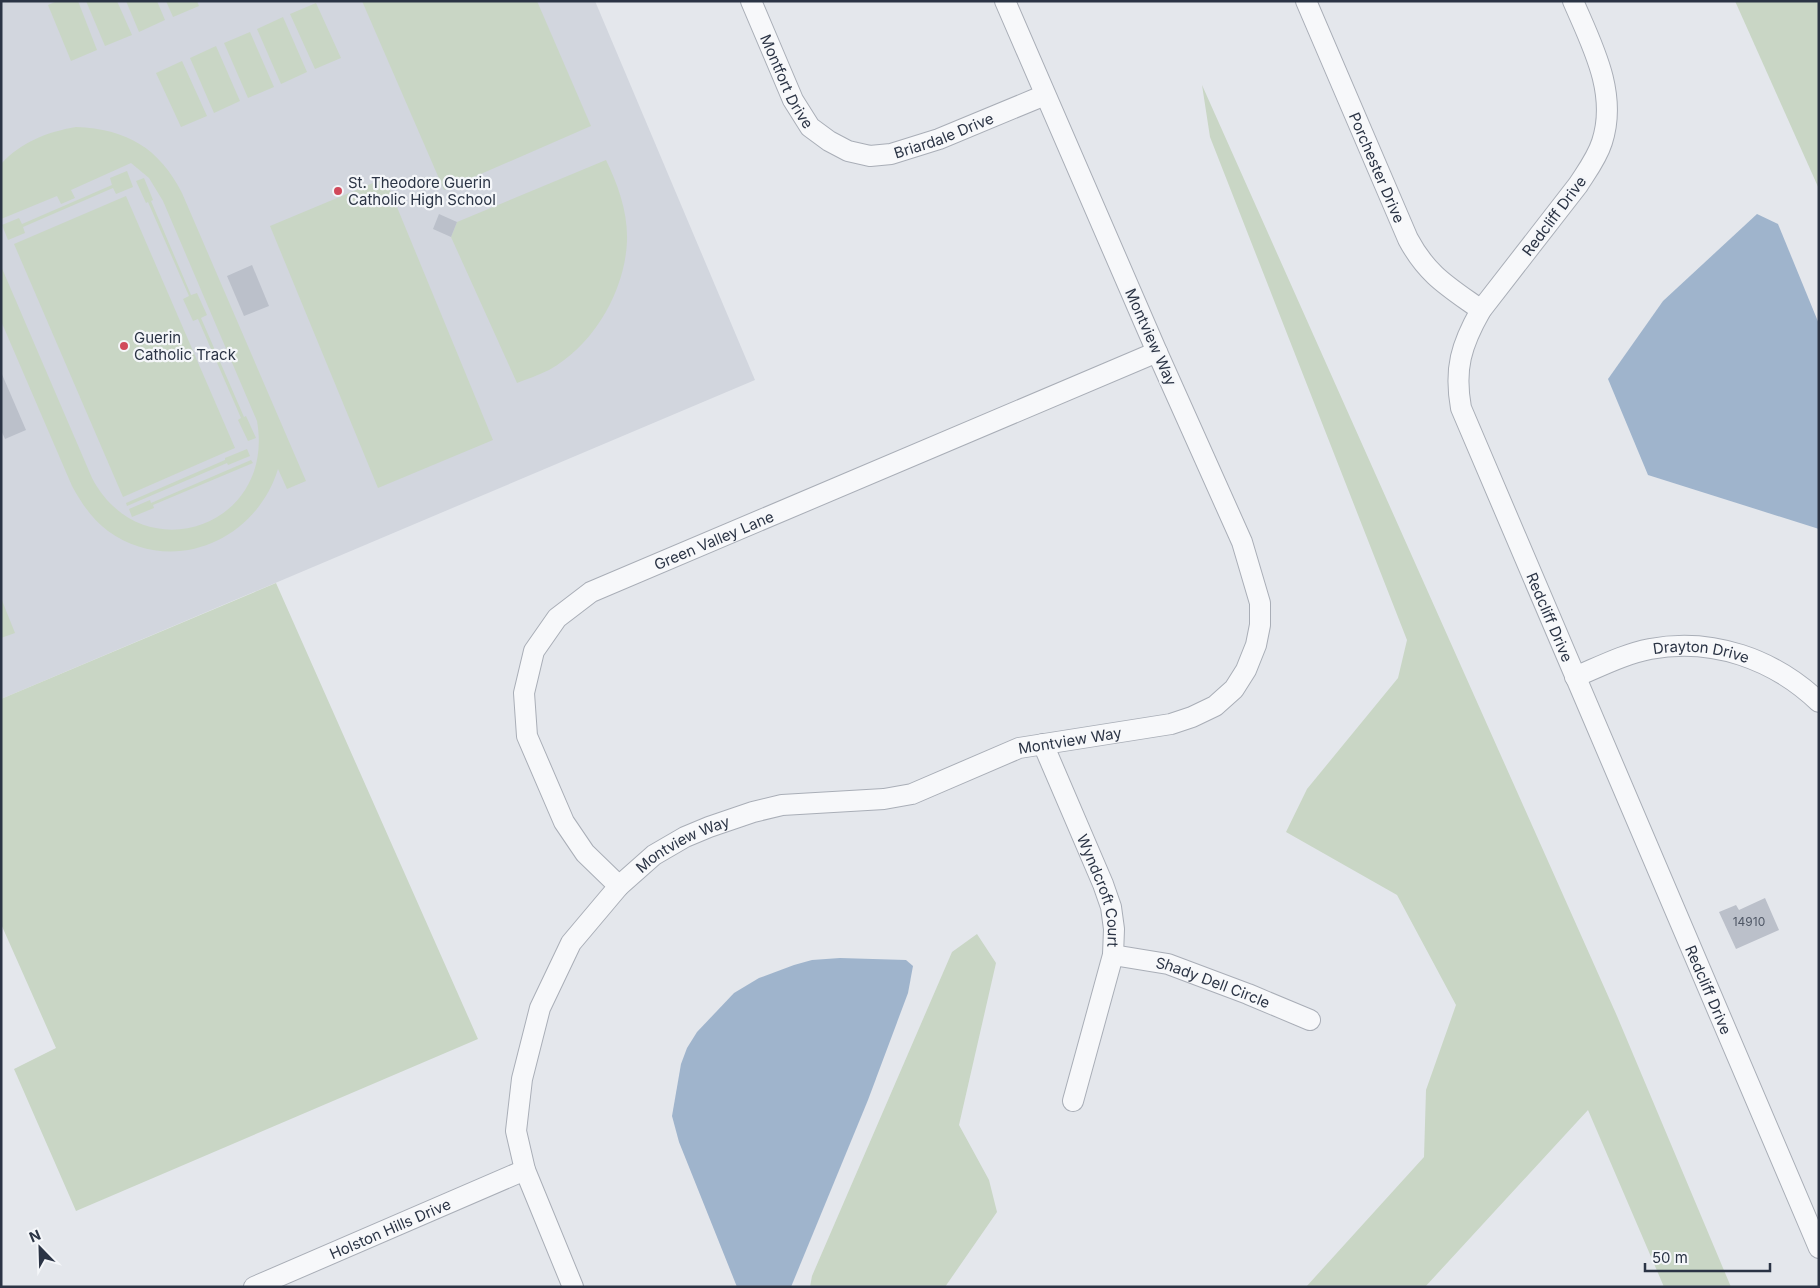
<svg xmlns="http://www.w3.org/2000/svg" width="1820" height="1288" viewBox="0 0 1820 1288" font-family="Inter,sans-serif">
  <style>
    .built { fill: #d2d6de }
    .green { fill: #c9d6c5 }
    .water { fill: #9fb4cc }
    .building { fill: #bbc0ca }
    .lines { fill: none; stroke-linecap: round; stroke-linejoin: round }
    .street-casing { stroke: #a9aeb7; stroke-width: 22 }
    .street { stroke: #f7f8fa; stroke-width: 20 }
    .poi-dot { fill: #d1495b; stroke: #f4f6f9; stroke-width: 2 }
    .labels { text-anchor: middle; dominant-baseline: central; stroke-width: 4.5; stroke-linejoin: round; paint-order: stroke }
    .number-label { font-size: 12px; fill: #4f5766 }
    .street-label { font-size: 15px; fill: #2b3445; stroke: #f4f6f9 }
    .poi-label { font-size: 15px; fill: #2b3445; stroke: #f4f6f9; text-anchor: start }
  </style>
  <rect width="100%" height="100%" fill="#e4e7ec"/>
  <!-- built -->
  <path class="built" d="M1,1H595L755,380L1,699Z"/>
  <!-- green -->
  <g class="green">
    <path d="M57,1H78L97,50L71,61L48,5Z"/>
    <path d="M86,1H117L132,35L105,46Z"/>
    <path d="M126,1H157L165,20L139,32Z"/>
    <path d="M166,1H197L199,6L173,17Z"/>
    <path d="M362,1H537L591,126L444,190Z"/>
    <path d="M1735,1H1819V189Z"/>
    <path d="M316,3L341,58L315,69L290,14Z"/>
    <path d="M283,17L307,72L281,84L257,29Z"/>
    <path d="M250,32L274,87L248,98L224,43Z"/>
    <path d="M216,46L240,101L214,113L190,58Z"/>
    <path d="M182,61L207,116L181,127L156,73Z"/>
    <path d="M1202,85L1617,1016L1731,1287H1664L1588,1110L1425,1287H1306L1424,1157L1426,1090L1456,1005L1397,895L1286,832L1307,789L1398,678L1407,640L1210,137Z"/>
    <path d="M76,127C127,129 159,148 182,193L306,481L287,489L278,469C256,541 172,577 108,531C92,519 82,504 72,486L1,321V266L92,478C142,573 276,527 257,421L163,201L149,178L131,163L71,190L75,198L61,204L57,196L1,219V164C21,142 47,132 76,127Z"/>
    <path d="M606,160C618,185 628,212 627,241C625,291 594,345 549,370C539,375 527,379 517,383L451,237L457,222Z"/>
    <path d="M127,171L133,187L116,194L113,188L23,227L25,233L8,240L2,225L19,218L22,224L112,185L110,178Z"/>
    <path d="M144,178L153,200L151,201L191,295L197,293L207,315L201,318L244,417L246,416L256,438L248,441L238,420L241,418L198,319L193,321L183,299L189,296L148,202L146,203L136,181Z"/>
    <path d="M385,178L493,440L378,488L270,226Z"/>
    <path d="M126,196L235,448L123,497L14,244Z"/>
    <path d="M247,449L250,456L228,465L227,463L127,506L126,503L225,460V458Z"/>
    <path d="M251,460L253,463L153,505L154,508L132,517L129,509L150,500L151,503Z"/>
    <path d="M276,583L478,1039L76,1211L14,1069L56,1048L1,924V699Z"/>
    <path d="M1,598L15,633L1,638Z"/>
    <path d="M977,934L996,963L959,1125L989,1180L997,1212L945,1287H810L812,1276L952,952Z"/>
  </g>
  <!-- water -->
  <g class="water">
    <path d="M1757,214L1778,224L1819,324V529L1648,475L1608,379L1663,301Z"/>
    <path d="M840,958L906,960L913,966L908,993L868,1100L791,1287H737L679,1142L672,1116L681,1064L687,1048L697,1032L734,993L759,978L794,965L812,960Z"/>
  </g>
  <!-- building -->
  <g class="building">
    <path d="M439,214L457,222L451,237L433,229Z"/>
    <path d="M252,265L269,306L244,316L227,276Z"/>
    <path d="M1,372L26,430L5,439L1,430Z"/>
    <path d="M1765,898L1779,930L1736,949L1719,912L1736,905L1739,910Z"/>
  </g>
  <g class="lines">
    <!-- street casing -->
    <g class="street-casing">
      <g id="street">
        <path id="s1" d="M751,1L793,100L810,127L829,141L848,151L870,156L891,154L939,139L1045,95"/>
        <path id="s2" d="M1306,1L1408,239C1427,275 1449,287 1481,310"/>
        <path id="s3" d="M1573,1C1592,45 1618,93 1602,142C1597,158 1587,171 1578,185L1481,310C1461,345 1454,369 1461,408L1819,1248"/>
        <path id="s4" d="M1575,677C1599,667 1624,654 1650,649C1712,637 1774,659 1819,702"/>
        <path id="s5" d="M1043,744L1103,884L1111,907L1114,929L1113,955L1073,1101"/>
        <path id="s6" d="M619,886L585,853L564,822L527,736L524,693L534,651L557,618L591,592L1157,352"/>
        <path id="s7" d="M1113,955L1168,964L1248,994L1310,1020"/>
        <path id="s8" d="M254,1287L525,1170"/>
        <path id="s9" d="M573,1287L525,1170L516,1131L522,1079L540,1008L571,943L619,886L654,855L685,837L709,827L753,812L782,805L884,799L912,794L1019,748L1171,724L1192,717L1215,706L1234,689L1246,670L1256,645L1260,625V603L1242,542L1157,352L1005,1"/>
      </g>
    </g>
    <!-- street -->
    <use href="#street" class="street"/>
  </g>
  <!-- markers -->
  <g class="poi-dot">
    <circle cx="338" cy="191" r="5"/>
    <circle cx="124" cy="346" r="5"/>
  </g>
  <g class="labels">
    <!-- number labels -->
    <g class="number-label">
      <text x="1749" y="921">14910</text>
    </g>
    <!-- street labels -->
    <g class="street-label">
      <text stroke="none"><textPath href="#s1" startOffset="88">Montfort Drive</textPath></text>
      <text stroke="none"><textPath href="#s1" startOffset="284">Briardale Drive</textPath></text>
      <text stroke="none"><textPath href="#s2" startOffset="181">Porchester Drive</textPath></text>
      <text transform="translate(1554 216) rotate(-53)">Redcliff Drive</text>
      <text transform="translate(1151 337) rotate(66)">Montview Way</text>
      <text stroke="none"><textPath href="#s6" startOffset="481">Green Valley Lane</textPath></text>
      <text stroke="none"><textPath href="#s3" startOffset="685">Redcliff Drive</textPath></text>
      <text stroke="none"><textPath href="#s4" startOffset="132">Drayton Drive</textPath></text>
      <text stroke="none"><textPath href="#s9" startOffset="922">Montview Way</textPath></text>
      <text stroke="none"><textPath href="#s9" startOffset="516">Montview Way</textPath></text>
      <text stroke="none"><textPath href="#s5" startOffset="158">Wyndcroft Court</textPath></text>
      <text stroke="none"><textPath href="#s7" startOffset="104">Shady Dell Circle</textPath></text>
      <text stroke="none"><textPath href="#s3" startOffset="1090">Redcliff Drive</textPath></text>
      <text stroke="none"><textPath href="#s8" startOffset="148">Holston Hills Drive</textPath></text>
    </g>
    <!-- poi labels -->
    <g class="poi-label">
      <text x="348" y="182">St. Theodore Guerin<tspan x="348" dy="17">Catholic High School</tspan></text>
      <text x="134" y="337">Guerin<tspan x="134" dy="17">Catholic Track</tspan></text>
    </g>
  </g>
  <!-- border -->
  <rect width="1820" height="1288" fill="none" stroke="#2b3445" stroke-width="5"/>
  <!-- north arrow -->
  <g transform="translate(40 1248) rotate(337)" stroke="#f4f6f9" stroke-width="4" paint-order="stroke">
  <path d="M0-4L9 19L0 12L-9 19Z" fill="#2b3445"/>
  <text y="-8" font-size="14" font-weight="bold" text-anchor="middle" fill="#2b3445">N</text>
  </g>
  <!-- scale -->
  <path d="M1645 1263v8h125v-8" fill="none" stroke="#2b3445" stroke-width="2.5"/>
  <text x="1652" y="1263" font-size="15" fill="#2b3445" stroke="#f4f6f9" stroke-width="4" paint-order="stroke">50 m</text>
</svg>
